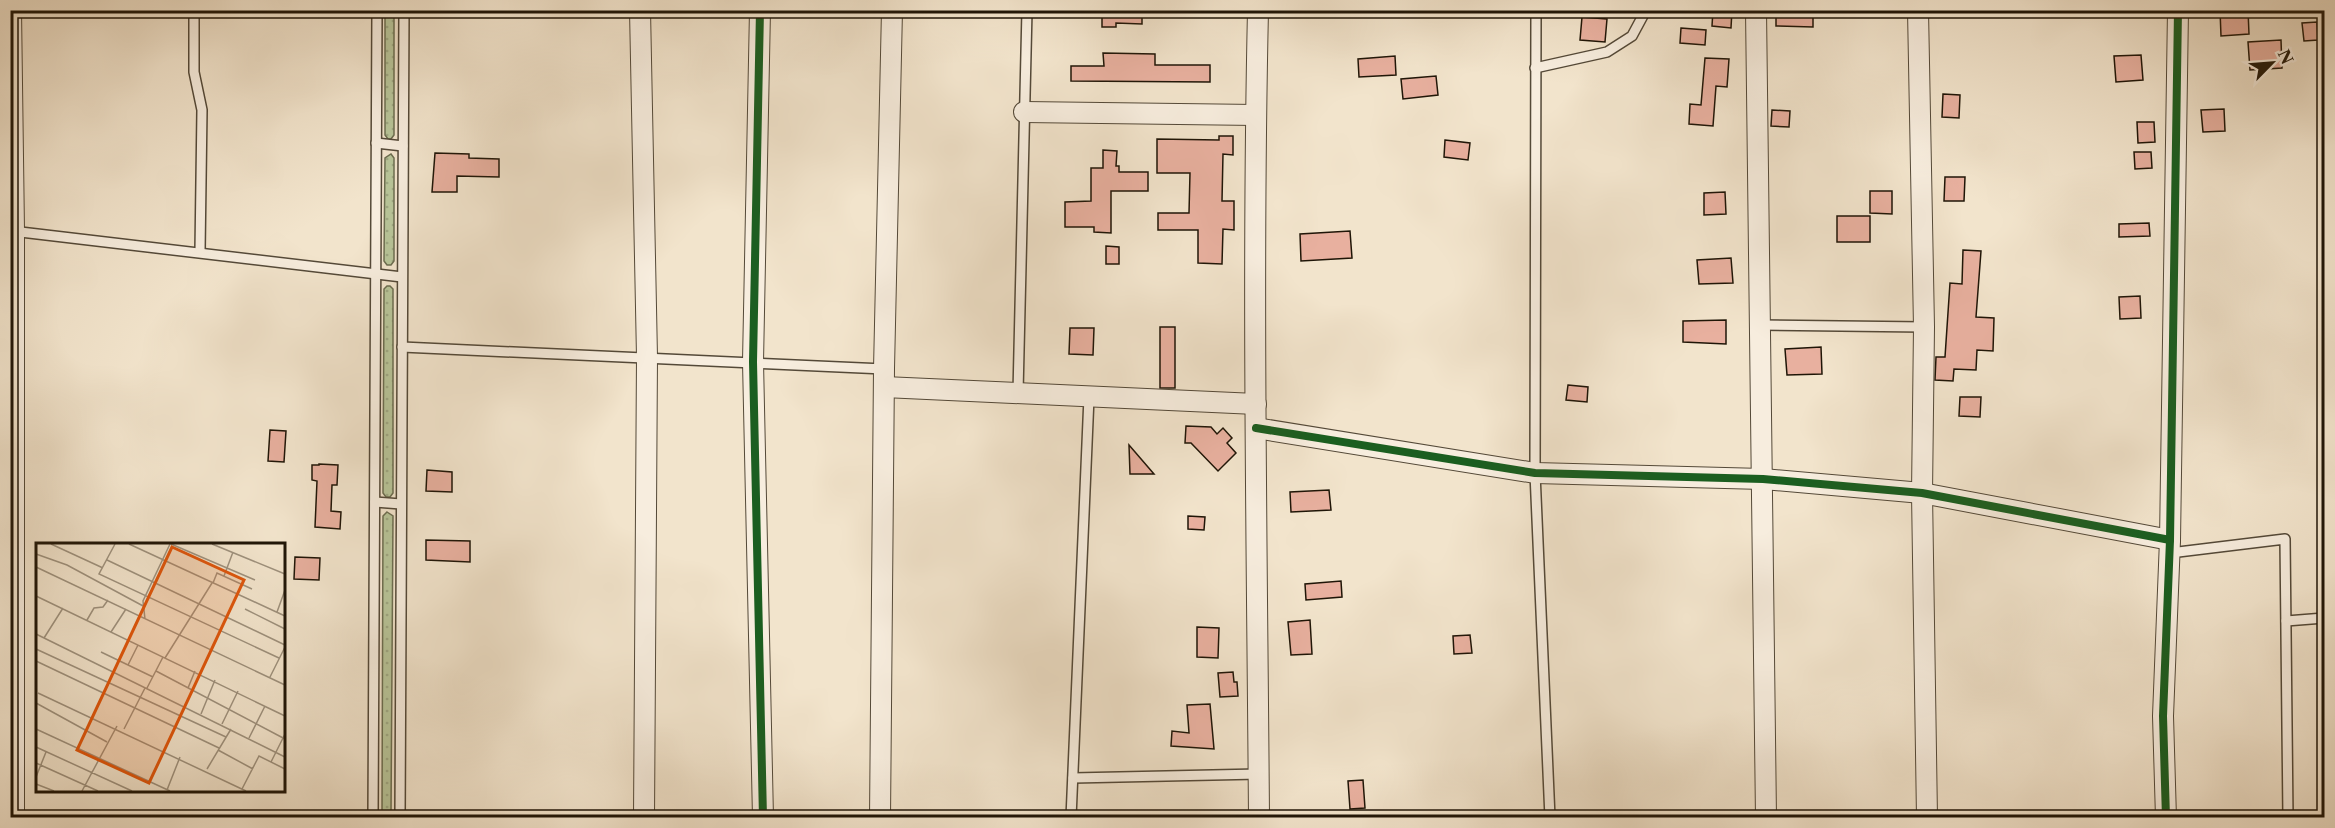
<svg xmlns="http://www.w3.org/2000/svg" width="2335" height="828" viewBox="0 0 2335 828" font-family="'Libre Caslon Text',serif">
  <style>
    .grass { fill: url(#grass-dots); stroke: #6c6d50; stroke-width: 1.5 }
    .building { fill: #e8b09f; stroke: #1f1507; stroke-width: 1.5 }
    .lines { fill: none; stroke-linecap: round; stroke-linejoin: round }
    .lane-casing { stroke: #544938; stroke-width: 12 }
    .street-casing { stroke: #544938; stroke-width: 22 }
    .lane { stroke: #f7edde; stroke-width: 9 }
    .street { stroke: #f7edde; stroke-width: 20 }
    .cycleway-casing { stroke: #f7edde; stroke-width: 11 }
    .cycleway { stroke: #1b5e20; stroke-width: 8 }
    .inset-road { fill: none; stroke: #9e917d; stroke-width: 1.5 }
    .view { fill: #de560c; fill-opacity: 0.15; stroke: #de560c; stroke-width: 3 }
    .inset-edge { fill: none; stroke: #1f1507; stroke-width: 3 }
  </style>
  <defs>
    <pattern id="grass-dots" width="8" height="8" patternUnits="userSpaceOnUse" patternTransform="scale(1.5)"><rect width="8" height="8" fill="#b8c599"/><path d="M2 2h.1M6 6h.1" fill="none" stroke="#9ea882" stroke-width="1.8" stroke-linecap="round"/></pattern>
  </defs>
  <rect width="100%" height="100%" fill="#f2e4cc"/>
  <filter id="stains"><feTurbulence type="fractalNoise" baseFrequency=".00333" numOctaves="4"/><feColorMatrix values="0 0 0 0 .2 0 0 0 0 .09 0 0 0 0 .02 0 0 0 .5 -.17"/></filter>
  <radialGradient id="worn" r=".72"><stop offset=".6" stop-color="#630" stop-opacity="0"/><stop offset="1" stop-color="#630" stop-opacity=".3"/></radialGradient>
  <!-- grass -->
  <g class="grass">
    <path d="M385,11H394V135L391,139H388L385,135Z"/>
    <path d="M391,154L394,158V261L391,265H387L384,261L385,158Z"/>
    <path d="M387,286H390L393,289V493L390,497H386L383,493L384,289Z"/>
    <path d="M387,512L393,516L391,813L388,817H385L382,813L383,516Z"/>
  </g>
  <!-- building -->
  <g class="building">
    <path d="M1102,10H1142V24L1116,23V27H1102Z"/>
    <path d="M1713,10H1732L1731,28L1712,26Z"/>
    <path d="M1776,10H1813V27L1776,26Z"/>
    <path d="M2220,10H2248L2249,34L2221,36Z"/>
    <path d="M1582,17L1607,19L1605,42L1580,40Z"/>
    <path d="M2317,22L2318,40L2304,41L2302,23Z"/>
    <path d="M1681,28L1706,30L1705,45L1680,43Z"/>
    <path d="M2281,40L2282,68L2250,70L2248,42Z"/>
    <path d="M1103,53L1155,54V65H1210V82L1071,81V66H1104Z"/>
    <path d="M2141,55L2143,80L2116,82L2114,56Z"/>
    <path d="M1395,56L1396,75L1359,77L1358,59Z"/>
    <path d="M1705,58L1729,59L1727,87L1716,86L1713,126L1689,124L1690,104L1701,105Z"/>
    <path d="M1436,76L1438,95L1403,99L1401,79Z"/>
    <path d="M1943,94L1960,95L1959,118L1942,117Z"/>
    <path d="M2224,109L2225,131L2203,132L2201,110Z"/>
    <path d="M1772,110L1790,111L1789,127L1771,126Z"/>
    <path d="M2137,122H2154L2155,142L2138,143Z"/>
    <path d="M1219,136H1233V155L1223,154L1222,201H1234V230L1223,229L1222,264L1198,263V230H1158V213H1189L1190,173H1157V139L1219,140Z"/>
    <path d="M1445,140L1470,143L1468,160L1444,157Z"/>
    <path d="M1103,150L1117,151L1116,166H1119V172H1148V191H1111V233L1094,232V227H1065V202L1091,201V168H1103Z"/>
    <path d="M2134,152H2151L2152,168L2135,169Z"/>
    <path d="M435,153L469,154V158L499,159V177L457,176V192H432Z"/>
    <path d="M1945,177H1965L1964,201H1944Z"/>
    <path d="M1870,191H1892V214L1870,213Z"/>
    <path d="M1725,192L1726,214L1704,215V193Z"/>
    <rect x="1837" y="216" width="33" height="26"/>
    <path d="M2149,223L2150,236L2119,237V224Z"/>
    <path d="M1350,231L1352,258L1301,261L1300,234Z"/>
    <path d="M1106,246L1119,247V264H1106Z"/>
    <path d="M1963,250L1981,251L1976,317L1994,318L1993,351L1977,350L1976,370L1954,369L1953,381L1935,380L1936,357H1945L1950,283L1962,284Z"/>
    <path d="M1731,258L1733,283L1699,284L1697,260Z"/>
    <path d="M2140,296L2141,318L2120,319L2119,297Z"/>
    <path d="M1726,320V344L1683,342V321Z"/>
    <rect x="1160" y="327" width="15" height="61"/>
    <path d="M1070,328H1094L1093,355L1069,354Z"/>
    <path d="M1821,347L1822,374L1787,375L1785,349Z"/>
    <path d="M1568,385L1588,387L1587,402L1566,400Z"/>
    <path d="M1960,397H1981L1980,417L1959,416Z"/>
    <path d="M1186,426L1211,427L1217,434L1223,428L1232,438L1227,443L1236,453L1218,471L1191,443H1185Z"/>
    <path d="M270,430L286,431L284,462L268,461Z"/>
    <path d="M1129,445L1154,474H1130Z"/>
    <path d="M319,464L338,465L337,485H332L331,511L341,512L340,529L315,527L317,481L312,480V465H319Z"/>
    <path d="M427,470L452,472V492L426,491Z"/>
    <path d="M1329,490L1331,510L1291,512L1290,492Z"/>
    <path d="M1188,516L1205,517L1204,530L1188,529Z"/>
    <path d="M426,540L470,541V562L426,560Z"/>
    <path d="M295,557L320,558L319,580L294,579Z"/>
    <path d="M1341,581L1342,597L1306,600L1305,584Z"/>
    <path d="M1310,620L1312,654L1291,655L1288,622Z"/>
    <path d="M1197,627L1219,628L1218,658L1197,657Z"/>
    <path d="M1470,635L1472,653L1454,654L1453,636Z"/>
    <path d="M1233,672L1234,682H1237L1238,696L1220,697L1218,673Z"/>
    <path d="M1210,704L1214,749L1171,746L1172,731L1189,733L1187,705Z"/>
    <path d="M1363,780L1365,808L1350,809L1348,781Z"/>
  </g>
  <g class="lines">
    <!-- lane casing -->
    <g class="lane-casing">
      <g id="lane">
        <path d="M194,10V72L202,110L200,251"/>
        <path d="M1536,10L1535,473L1550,818"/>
        <path d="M1535,68L1607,52L1632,36L1646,10"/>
        <path d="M376,143L403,146"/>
        <path d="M12,231L402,277"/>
        <path d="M1760,325L1924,327"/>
        <path d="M402,347L884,369"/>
        <path d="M1018,393L1027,10"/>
        <path d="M375,502L401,504"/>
        <path d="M2170,553L2285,539L2288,818"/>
        <path d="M2286,621L2324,618"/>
        <path d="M1073,778L1259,774"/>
        <path d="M373,818L377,10"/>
        <path d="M400,818L404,10"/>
        <path d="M1071,818L1089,397"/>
      </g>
    </g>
    <!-- street casing -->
    <g class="street-casing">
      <g id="street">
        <path d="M11,10L14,231V818"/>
        <path d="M640,10L647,357L644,818"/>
        <path d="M760,10L753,362L763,818"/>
        <path d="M1258,10C1252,279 1257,549 1259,818"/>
        <path d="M1756,10L1766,818"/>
        <path d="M1918,10L1924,327L1922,493L1927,818"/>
        <path d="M1024,112L1256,115"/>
        <path d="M884,387L1256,404"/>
        <path d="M1256,428L1535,473L1763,479L1922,493L2170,540"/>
        <path d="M880,818L884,369L892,10"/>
        <path d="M2166,818L2163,716L2170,540L2178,10"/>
      </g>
    </g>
    <!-- lane -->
    <use href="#lane" class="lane"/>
    <!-- street -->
    <use href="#street" class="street"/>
    <!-- cycleway casing -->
    <g class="cycleway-casing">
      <g id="cycleway">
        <path d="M760,10L753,362L763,818"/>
        <path d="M1256,428L1535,473L1763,479L1922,493L2170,540"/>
        <path d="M2166,818L2163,716L2170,540L2178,10"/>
      </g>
    </g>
    <!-- cycleway -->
    <use href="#cycleway" class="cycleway"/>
  </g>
  <!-- overview -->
  <g transform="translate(36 543)">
    <rect width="249" height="249" fill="#f2e4cc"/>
    <path class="inset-road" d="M15,1L67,25M79,1L63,31L243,115M93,1L249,73M135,1L219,37M176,1L249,31M0,11L31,22L109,64M71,17L249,102M0,24L249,142M188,33L197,9M177,40L181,30L216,46M0,53L249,173M209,66L249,86M241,69L249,47M109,76L107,58L134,1M51,77L58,65L67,64L72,57M75,89L90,66M0,91L249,214M8,95L27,65M0,106L190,194M65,109L117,134M129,115L176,40M0,118L183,205M92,122L102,102M120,128L249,196M234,134L249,104M111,145L127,114M152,145L159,128M2,150L210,248M0,160L71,199M165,171L179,137M186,181L202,148M0,186L134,248M88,186L109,145M213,195L229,163M0,204L96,248M182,207L217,226M235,219L249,191M0,220L62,248M171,226L195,186M0,234L10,209M0,241L18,248M206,246L223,213L249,226M131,247L144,214M46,248L81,183"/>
    <path class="view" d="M136,4L208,37L113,240L41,207Z"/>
    <rect width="249" height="249" class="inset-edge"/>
  </g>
  <!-- margin -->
  <rect width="2335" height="828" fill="none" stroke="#f2e4cc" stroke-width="36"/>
  <rect x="12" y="12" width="2311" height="804" fill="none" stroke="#1f1507" stroke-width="3"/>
  <rect x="18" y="18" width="2299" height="792" fill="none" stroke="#1f1507" stroke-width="1.5"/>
  <!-- north arrow -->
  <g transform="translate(2272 63) rotate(65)" stroke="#f7edde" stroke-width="4.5" paint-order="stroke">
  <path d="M0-4.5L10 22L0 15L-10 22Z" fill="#1f1507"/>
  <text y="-9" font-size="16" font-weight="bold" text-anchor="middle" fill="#1f1507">N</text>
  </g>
  <rect width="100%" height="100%" filter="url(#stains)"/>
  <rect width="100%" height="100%" fill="url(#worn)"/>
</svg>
